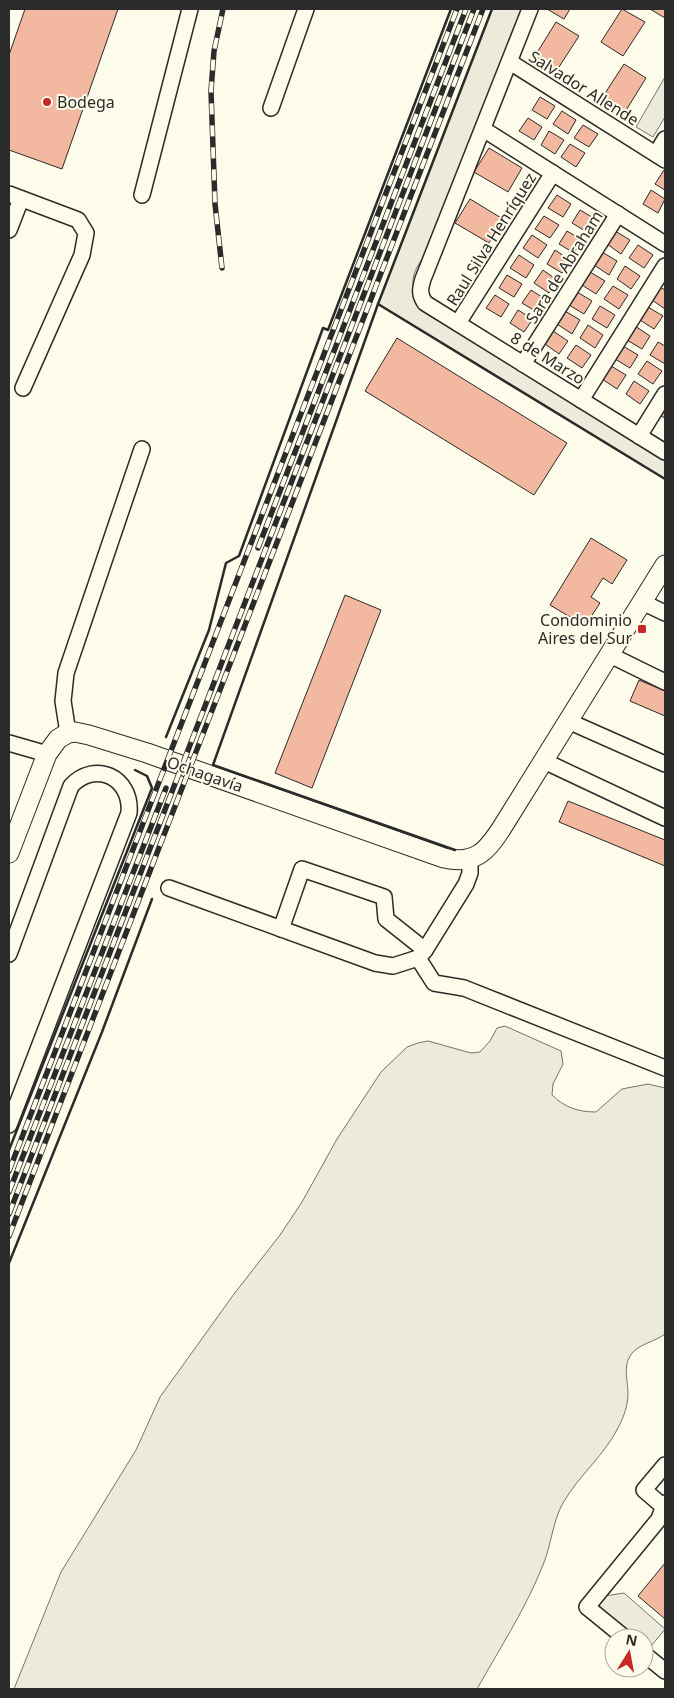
<svg xmlns="http://www.w3.org/2000/svg" width="674" height="1698" viewBox="0 0 674 1698" font-family="'Noto Sans',sans-serif">
  <style>
    .green { fill: #ecebdb; stroke: #74746e }
    .building { fill: #f2b8a0; stroke: #2b2b2b }
    .lines { fill: none; stroke-linecap: round; stroke-linejoin: round }
    .minor-casing { stroke: #2b2b2b; stroke-width: 18 }
    .major-casing { stroke: #2b2b2b; stroke-width: 21 }
    .minor { stroke: #fdfbea; stroke-width: 15 }
    .major { stroke: #fdfbea; stroke-width: 19 }
    .rail-casing { stroke: #2b2b2b; stroke-width: 5.5 }
    .rail { stroke: #fdfbea; stroke-width: 4; stroke-dasharray: 11; stroke-linecap: butt }
    .wall { stroke: #2b2b2b; stroke-width: 2.5 }
    .poi-dot { fill: #c62828; stroke: #fdfbea; stroke-width: 2 }
    .labels { text-anchor: middle; dominant-baseline: central; stroke-width: 4; stroke-linejoin: round; paint-order: stroke }
    .street-label { font-size: 16px; fill: #2b2b2b; stroke: #fdfbea }
    .poi-label { font-size: 16px; fill: #2b2b2b; stroke: #fdfbea; text-anchor: start }
  </style>
  <rect width="100%" height="100%" fill="#fdfbea"/>
  <!-- green -->
  <g class="green">
    <path d="M492,9H523L424,256C412,274 409,281 419,302L665,458V479L378,304Z"/>
    <path d="M665,77V117L653,137L636,127Z"/>
    <path d="M505,1026L561,1051L563,1064L553,1084L552,1095C564,1107 578,1112 596,1112L622,1089L648,1084L665,1088V1334C655,1342 637,1344 630,1356C623,1367 628,1382 628,1394C628,1405 624,1416 619,1426C605,1455 579,1475 563,1503C553,1520 551,1546 543,1565C526,1608 500,1648 477,1689H14L61,1572L136,1450L160,1397L234,1294L280,1235L302,1202L337,1139L381,1072L407,1047L418,1043L428,1041L471,1053L480,1052L490,1041L497,1028Z"/>
    <path d="M624,1593L665,1629L648,1650L644,1646V1638H634L594,1605L604,1596Z"/>
  </g>
  <!-- building -->
  <g class="building">
    <path d="M25,9H118L62,169L9,150V55Z"/>
    <path d="M547,9H570L564,19Z"/>
    <path d="M622,9L645,22L623,56L601,42Z"/>
    <path d="M650,9H665V18Z"/>
    <path d="M556,22L579,36L557,70L535,56Z"/>
    <path d="M624,64L646,78L625,112L602,98Z"/>
    <path d="M540,97L555,106L547,119L532,110Z"/>
    <path d="M562,111L576,120L568,134L553,124Z"/>
    <path d="M528,118L542,127L534,140L519,131Z"/>
    <path d="M583,125L598,134L589,147L574,138Z"/>
    <path d="M549,131L564,140L555,154L541,145Z"/>
    <path d="M570,144L585,153L576,167L561,157Z"/>
    <path d="M489,148L522,168L508,192L474,172Z"/>
    <path d="M664,170L665,171V190L655,184Z"/>
    <path d="M651,190L665,199L658,213L643,204Z"/>
    <path d="M557,195L571,204L563,217L548,208Z"/>
    <path d="M470,199L503,219L489,243L455,223Z"/>
    <path d="M580,210L595,219L587,232L572,223Z"/>
    <path d="M544,216L559,225L550,238L535,229Z"/>
    <path d="M567,231L582,240L574,253L559,244Z"/>
    <path d="M615,231L630,240L621,254L607,244Z"/>
    <path d="M532,235L547,245L538,258L523,248Z"/>
    <path d="M638,245L653,255L644,268L629,258Z"/>
    <path d="M555,250L570,260L562,273L547,264Z"/>
    <path d="M602,252L617,261L609,275L594,265Z"/>
    <path d="M519,255L534,265L526,278L510,268Z"/>
    <path d="M625,266L640,276L631,289L617,279Z"/>
    <path d="M543,270L557,280L549,293L534,283Z"/>
    <path d="M590,272L605,281L596,294L582,285Z"/>
    <path d="M507,275L522,284L514,297L499,288Z"/>
    <path d="M613,286L628,295L619,309L604,299Z"/>
    <path d="M660,287L665,290V309L652,300Z"/>
    <path d="M531,290L545,299L537,312L522,303Z"/>
    <path d="M577,292L592,301L584,314L569,305Z"/>
    <path d="M495,295L509,304L501,317L486,308Z"/>
    <path d="M600,306L615,315L607,328L592,319Z"/>
    <path d="M648,307L663,316L654,329L640,320Z"/>
    <path d="M518,310L533,319L524,332L510,323Z"/>
    <path d="M565,311L580,320L572,334L557,324Z"/>
    <path d="M588,325L603,335L595,348L580,338Z"/>
    <path d="M635,326L650,336L642,349L627,340Z"/>
    <path d="M553,331L568,341L559,354L545,344Z"/>
    <path d="M397,338L567,443L534,495L365,391Z"/>
    <path d="M658,342L665,346V364L650,355Z"/>
    <path d="M576,345L591,355L582,368L567,358Z"/>
    <path d="M623,346L638,355L630,368L615,359Z"/>
    <path d="M647,361L662,371L653,384L638,374Z"/>
    <path d="M611,366L626,375L617,389L602,379Z"/>
    <path d="M634,381L649,391L640,404L626,394Z"/>
    <path d="M665,406V418L659,415Z"/>
    <path d="M591,538L627,560L612,584L603,578L591,597L600,603L585,626L550,605Z"/>
    <path d="M345,595L381,610L312,788L275,773Z"/>
    <path d="M639,680L665,691V716L630,701Z"/>
    <path d="M568,801L665,840V866L559,822Z"/>
    <path d="M665,1563V1619L638,1596Z"/>
  </g>
  <g class="lines">
    <!-- minor casing -->
    <g class="minor-casing">
      <g id="minor">
        <path d="M530,9L423,279C420,289 419,294 425,303L665,452"/>
        <path d="M510,62L665,160"/>
        <path d="M271,108L306,9"/>
        <path d="M483,129L665,244"/>
        <path d="M656,154L665,139"/>
        <path d="M9,194L78,220L86,233L82,255L23,388"/>
        <path d="M142,195L190,9"/>
        <path d="M9,230L21,199"/>
        <path d="M458,323L553,173"/>
        <path d="M523,364L618,214"/>
        <path d="M581,400L665,266"/>
        <path d="M639,436L665,394"/>
        <path d="M642,602L665,613"/>
        <path d="M610,655L665,682"/>
        <path d="M568,721L665,764"/>
        <path d="M68,733L63,701L66,673L142,449"/>
        <path d="M9,743L47,754"/>
        <path d="M544,761L665,818"/>
        <path d="M169,888L375,963L393,966L418,958L425,950L466,884L470,873V858"/>
        <path d="M281,929L302,869L384,897L386,919L425,950"/>
        <path d="M9,954L71,786C95,760 132,777 129,813L9,1125"/>
        <path d="M418,958L434,983L464,988L665,1068"/>
        <path d="M665,1465L644,1490L665,1508"/>
        <path d="M625,1638L587,1607L659,1519L665,1503"/>
        <path d="M644,1654L665,1671"/>
      </g>
    </g>
    <!-- major casing -->
    <g class="major-casing">
      <path id="major" d="M9,853L47,754L58,739L68,733L75,732L89,735L147,753L444,858C476,865 487,851 503,826L665,565"/>
    </g>
    <!-- minor -->
    <use href="#minor" class="minor"/>
    <!-- major -->
    <use href="#major" class="major"/>
    <!-- rail casing -->
    <g class="rail-casing">
      <g id="rail">
        <path d="M222,268L215,204L211,91L214,51L223,9"/>
        <path d="M258,548L466,9"/>
        <path d="M9,1171L457,9"/>
        <path d="M9,1192L166,788"/>
        <path d="M9,1214L474,9"/>
        <path d="M9,1236L483,9"/>
      </g>
    </g>
    <!-- rail -->
    <use href="#rail" class="rail"/>
    <!-- wall -->
    <g class="wall">
      <path d="M492,9L378,304L665,479"/>
      <path d="M378,304L213,765L455,850"/>
      <path d="M166,737L209,630L226,563L239,556L323,328L328,330L451,9"/>
      <path d="M9,1150L152,788L147,776L135,770"/>
      <path d="M9,1263L102,1032L152,899"/>
    </g>
  </g>
  <!-- markers -->
  <g class="poi-dot">
    <circle cx="47" cy="102" r="5"/>
    <rect x="637" y="624" width="10" height="10" rx="2.5"/>
  </g>
  <g class="labels">
    <!-- street labels -->
    <g class="street-label">
      <text transform="translate(584 88) rotate(32)">Salvador Allende</text>
      <text transform="translate(491 239) rotate(-58)">Raul Silva Henríquez</text>
      <text transform="translate(564 267) rotate(-58)">Sara de Abraham</text>
      <text transform="translate(548 358) rotate(32)">8 de Marzo</text>
      <text transform="translate(205 774) rotate(19)">Ochagavía</text>
    </g>
    <!-- poi labels -->
    <g class="poi-label">
      <text x="57" y="102">Bodega</text>
      <text x="632" y="620" text-anchor="end">Condominio<tspan x="632" dy="18">Aires del Sur</tspan></text>
    </g>
  </g>
  <!-- border -->
  <rect width="674" height="1698" fill="none" stroke="#2b2b2b" stroke-width="20"/>
  <!-- north arrow -->
  <g transform="translate(629 1653) rotate(11)"><circle r="24" fill="#fdfbea" stroke="#a9a89e"/>
  <path d="M0-4L9 19L0 12L-9 19Z" fill="#c62828"/>
  <text y="-8" font-size="14" font-weight="bold" text-anchor="middle" fill="#2b2b2b">N</text>
  </g>
</svg>
